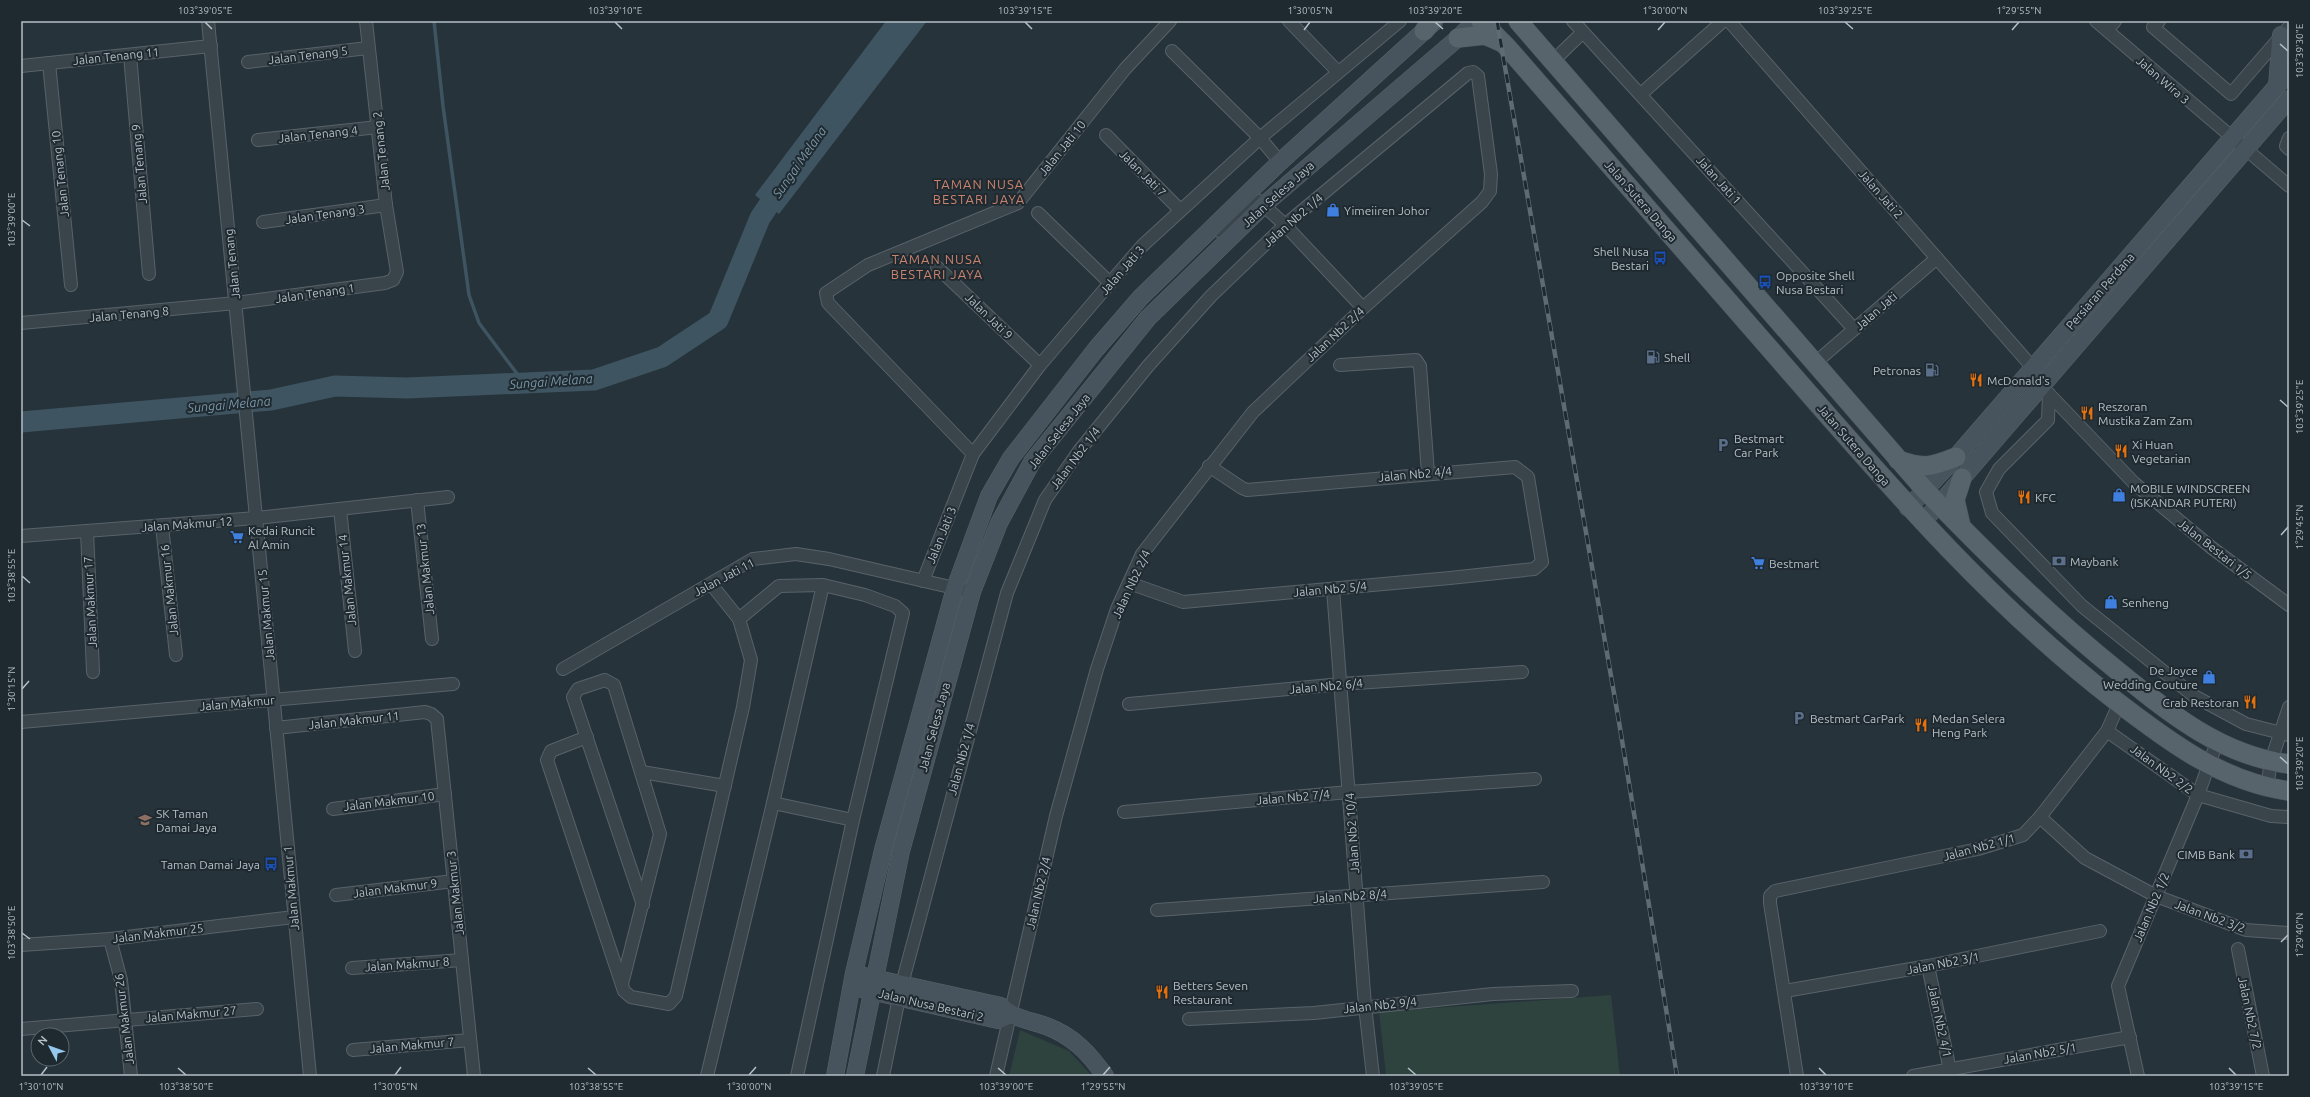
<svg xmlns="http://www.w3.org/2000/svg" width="2310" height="1097" viewBox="0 0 2310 1097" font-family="Ubuntu,sans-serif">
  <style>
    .green { fill: #2e423e }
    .water { fill: #3e5461 }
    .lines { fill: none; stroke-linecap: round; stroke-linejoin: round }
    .stream { stroke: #3e5461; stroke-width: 3.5 }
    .river { stroke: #3e5461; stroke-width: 21 }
    .street-casing { stroke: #586269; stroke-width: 14 }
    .secondary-casing { stroke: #586269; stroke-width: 18 }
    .primary-casing { stroke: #465057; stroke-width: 20 }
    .street { stroke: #3a444b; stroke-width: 12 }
    .secondary { stroke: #48545d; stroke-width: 17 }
    .primary { stroke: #58646b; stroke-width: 19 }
    .rail-casing { stroke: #5e6b73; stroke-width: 4.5 }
    .rail { stroke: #1f2930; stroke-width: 3; stroke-dasharray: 9; stroke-linecap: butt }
    .ticks { fill: none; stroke: #b5bfc6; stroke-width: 1.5 }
    .labels { text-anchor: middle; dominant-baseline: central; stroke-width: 4; stroke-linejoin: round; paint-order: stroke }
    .street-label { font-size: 12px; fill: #b5bfc6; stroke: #1f2930 }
    .poi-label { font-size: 12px; fill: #b5bfc6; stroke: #1f2930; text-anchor: start }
    .water-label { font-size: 13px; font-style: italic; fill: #7a96a6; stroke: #1f2930 }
    .neighbourhood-label { font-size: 13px; letter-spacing: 1px; fill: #c8836e; stroke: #1f2930 }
    .neatline { fill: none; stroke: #b5bfc6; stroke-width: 1.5 }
    .ticks-label { font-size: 10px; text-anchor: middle; fill: #b5bfc6 }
  </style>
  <rect width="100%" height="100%" fill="#26333a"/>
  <!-- green -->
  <g class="green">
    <path d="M1611,995L1620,1076H1386L1379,1012Z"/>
    <path d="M1020,1030L1069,1051L1092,1076H1009Z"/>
  </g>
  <!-- water -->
  <path class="water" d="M886,21H927L779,214L755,195Z"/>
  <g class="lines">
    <!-- stream -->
    <path class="stream" d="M434,21L443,106L469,295L479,323L524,383"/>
    <!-- river -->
    <path class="river" d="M21,422L271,400L335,386L407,388L594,380L662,357L718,320L760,218L785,181"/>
    <!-- street casing -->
    <g class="street-casing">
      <g id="street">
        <path d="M208,21L310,1076"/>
        <path d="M1289,21L1338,72"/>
        <path d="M1573,21L1854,329"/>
        <path d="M1729,21L2033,368"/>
        <path d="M2096,21L2289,186"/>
        <path d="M2159,21L2153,27L2231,94L2289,27"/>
        <path d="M2107,30L2115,21"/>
        <path d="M1172,51L1260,138L1280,162"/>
        <path d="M130,55L149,274"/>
        <path d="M1553,61L1582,33"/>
        <path d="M248,62L368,48"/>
        <path d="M49,63L71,285"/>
        <path d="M21,66L211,46"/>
        <path d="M1641,94L1723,21"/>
        <path d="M1106,135L1180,210"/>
        <path d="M2289,138L2286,146L2289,149"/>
        <path d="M258,140L378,127"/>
        <path d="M1038,213L1110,283"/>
        <path d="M263,222L386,205"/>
        <path d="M1219,231L1254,202L1259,201L1285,225L1363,308"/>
        <path d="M937,267L1040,365"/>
        <path d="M21,323L236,303L385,283L393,280L397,272L386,205L366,21"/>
        <path d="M1815,363L1937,258"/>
        <path d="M1340,365L1416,360L1420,366L1428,473"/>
        <path d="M2048,393L2134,483L2212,548L2289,605"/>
        <path d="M2049,394L2048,420L1999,469L1986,492L1992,513L2082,606L2194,696L2246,724L2289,735"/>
        <path d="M973,454L828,303L826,293L868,265L1018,203L1125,69L1170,21"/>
        <path d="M417,500L432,639"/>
        <path d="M340,509L355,651"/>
        <path d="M162,526L176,655"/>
        <path d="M87,531L93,672"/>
        <path d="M21,536L257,518L448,497"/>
        <path d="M923,581L973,454L1040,365L1110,283L1142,246L1260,138L1400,21"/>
        <path d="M1129,583L1183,602L1450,578L1534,569L1542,562L1528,477L1515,467L1247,490L1242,488L1209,466"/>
        <path d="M1333,589L1365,1006L1373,1076"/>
        <path d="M739,619L779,586L823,585L865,595L895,606L903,613L853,820L797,1076"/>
        <path d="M563,669L753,559L796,554L829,559L963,590"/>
        <path d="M1129,704L1341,684L1522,672"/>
        <path d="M21,722L453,684"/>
        <path d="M276,728L425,712L431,714L437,719L474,1076"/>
        <path d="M2107,731L2198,795L2271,816L2289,817"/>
        <path d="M587,737L551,751L547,760L624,991L631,997L669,1004L676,996L743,707L751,660L739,619L711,584"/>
        <path d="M642,772L725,786"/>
        <path d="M2267,788L2271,761L2289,707"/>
        <path d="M773,803L853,820"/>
        <path d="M333,809L445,794"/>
        <path d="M1124,812L1349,792L1535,779"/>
        <path d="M2040,817L2085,858L2156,896L2246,930L2289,933"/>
        <path d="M336,895L454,881"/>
        <path d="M1157,910L1543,882"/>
        <path d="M110,939L121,980L131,1076"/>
        <path d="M21,945L110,939L294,917"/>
        <path d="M2238,949L2263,1076"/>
        <path d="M1928,966L1951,1075"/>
        <path d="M352,968L462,960"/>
        <path d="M622,984L660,834L614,685L605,680L578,689L573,697L643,905"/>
        <path d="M902,984L1007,593L1045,500L1079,451L1148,366L1211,296L1285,225L1468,73L1473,72L1478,76L1491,174L1490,191L1482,202L1363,308L1253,412L1142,554L1117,609L1097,669L1056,816L996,1076"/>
        <path d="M1785,991L1928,966L2100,931"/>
        <path d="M1189,1019L1314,1013L1493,994L1572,991"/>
        <path d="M21,1029L257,1009"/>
        <path d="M353,1050L470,1040"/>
        <path d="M707,1076L773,803L823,585"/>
        <path d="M883,1076L899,998"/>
        <path d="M1797,1076L1770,903V896L1775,891L1978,849L2023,835L2040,817L2107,731L2119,704"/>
        <path d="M1913,1076L2130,1037"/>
        <path d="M2138,1076L2118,986L2198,795L2217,742"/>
      </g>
    </g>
    <!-- secondary casing -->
    <g class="secondary-casing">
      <g id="secondary">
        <path d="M2277,86L2281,35"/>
        <path d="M1908,508L1956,457L2289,72"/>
        <path d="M1922,522L1939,505L2289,99"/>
        <path d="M864,976L1001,1006C1013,1019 1030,1020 1046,1026C1073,1036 1089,1053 1105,1076"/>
        <path d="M862,989L998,1020L1009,1015"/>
        <path d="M835,1076L854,973L883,850L955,588L989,496L1011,458L1096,349L1141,297L1280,162L1434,22"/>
        <path d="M855,1076L901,851L972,592L999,523L1032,462L1148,318L1265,204L1458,38L1475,21"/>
      </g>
    </g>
    <!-- primary casing -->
    <g class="primary-casing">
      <g id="primary">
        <path d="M1481,21L1507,47C1592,145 1677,243 1763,341C1874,468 1982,598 2116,701C2168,741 2222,782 2289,791"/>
        <path d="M1518,21L1925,490C1987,554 2049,616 2119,672C2169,713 2222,756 2289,764"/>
        <path d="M1424,31L1432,21"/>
        <path d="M1458,38L1485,35L1501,42"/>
        <path d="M1898,460C1924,469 1931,467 1956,457"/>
        <path d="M1961,526L1955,500L1962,478"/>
      </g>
    </g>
    <!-- street -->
    <use href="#street" class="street"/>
    <!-- secondary -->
    <use href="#secondary" class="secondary"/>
    <!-- primary -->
    <use href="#primary" class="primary"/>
    <!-- rail casing -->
    <g class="rail-casing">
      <path id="rail" d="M1497,21L1619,722L1677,1076"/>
    </g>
    <!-- rail -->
    <use href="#rail" class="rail"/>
  </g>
  <!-- ticks -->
  <path class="ticks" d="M205,22L212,29M615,22L622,29M1025,22L1032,29M1435,22L1443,29M1845,22L1853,29M1304,30L1310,22M1658,30L1665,22M2012,30L2019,22M2280,44L2288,51M22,220L30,226M2280,400L2288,407M2281,535L2288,527M22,576L30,583M22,689L29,681M2280,757L2288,764M22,933L30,939M2281,942L2288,935M178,1068L186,1075M588,1068L596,1075M998,1068L1006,1075M1408,1068L1416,1075M1819,1068L1826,1075M2229,1068L2236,1075M41,1075L47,1067M395,1075L401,1067M749,1075L756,1067M1103,1075L1110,1067"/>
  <!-- icons -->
  <defs>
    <g id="shop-bare" transform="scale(1.08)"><path d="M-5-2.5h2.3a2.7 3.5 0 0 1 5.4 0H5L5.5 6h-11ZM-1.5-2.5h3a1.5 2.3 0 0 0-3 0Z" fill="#3f7fe0" stroke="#1f2930" stroke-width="2.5" paint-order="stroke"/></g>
    <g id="bus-bare" transform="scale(1.08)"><path d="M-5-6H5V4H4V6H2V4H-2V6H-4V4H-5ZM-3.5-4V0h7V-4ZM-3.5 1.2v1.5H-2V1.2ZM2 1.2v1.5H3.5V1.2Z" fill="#1a4fb4" stroke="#1f2930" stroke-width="2.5" paint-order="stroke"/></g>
    <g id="fuel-bare" transform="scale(1.08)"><path d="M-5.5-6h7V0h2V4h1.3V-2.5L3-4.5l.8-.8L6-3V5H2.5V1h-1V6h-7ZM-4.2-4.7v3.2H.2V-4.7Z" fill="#5c6f8a" stroke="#1f2930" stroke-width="2.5" paint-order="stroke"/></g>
    <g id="restaurant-bare" transform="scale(1.08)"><path d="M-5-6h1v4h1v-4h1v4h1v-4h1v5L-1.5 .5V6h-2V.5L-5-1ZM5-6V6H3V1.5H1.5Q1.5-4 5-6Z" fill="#e8710a" stroke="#1f2930" stroke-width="2.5" paint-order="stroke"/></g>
    <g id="parking-bare" transform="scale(1.08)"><path d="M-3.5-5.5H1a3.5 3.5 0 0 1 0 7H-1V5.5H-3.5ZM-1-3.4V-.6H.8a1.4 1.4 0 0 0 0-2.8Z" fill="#5c6f8a" stroke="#1f2930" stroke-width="2.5" paint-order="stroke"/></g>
    <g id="supermarket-bare" transform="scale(1.08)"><path d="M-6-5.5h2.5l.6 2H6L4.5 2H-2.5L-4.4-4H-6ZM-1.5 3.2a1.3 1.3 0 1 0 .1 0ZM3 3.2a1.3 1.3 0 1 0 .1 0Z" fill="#3f7fe0" stroke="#1f2930" stroke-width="2.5" paint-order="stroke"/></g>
    <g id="bank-bare" transform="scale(1.08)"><path d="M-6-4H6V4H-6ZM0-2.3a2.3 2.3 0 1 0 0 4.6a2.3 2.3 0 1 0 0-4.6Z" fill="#5c6f8a" stroke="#1f2930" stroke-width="2.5" paint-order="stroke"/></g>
    <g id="school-bare" transform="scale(1.08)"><path d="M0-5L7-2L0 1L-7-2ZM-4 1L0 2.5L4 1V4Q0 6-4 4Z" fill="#8d6e63" stroke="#1f2930" stroke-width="2.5" paint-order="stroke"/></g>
  </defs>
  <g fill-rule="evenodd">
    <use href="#shop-bare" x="1333" y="210"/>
    <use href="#bus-bare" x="1660" y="258"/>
    <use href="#bus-bare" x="1765" y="282"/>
    <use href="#fuel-bare" x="1653" y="357"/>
    <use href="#fuel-bare" x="1932" y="370"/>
    <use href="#restaurant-bare" x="1976" y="380"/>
    <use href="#restaurant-bare" x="2087" y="413"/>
    <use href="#parking-bare" x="1723" y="445"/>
    <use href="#restaurant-bare" x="2121" y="451"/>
    <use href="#shop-bare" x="2119" y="495"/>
    <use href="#restaurant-bare" x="2024" y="497"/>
    <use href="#supermarket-bare" x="237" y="537"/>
    <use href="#bank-bare" x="2059" y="561"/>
    <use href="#supermarket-bare" x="1758" y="563"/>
    <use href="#shop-bare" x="2111" y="602"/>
    <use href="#shop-bare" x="2209" y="677"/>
    <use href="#restaurant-bare" x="2250" y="702"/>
    <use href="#parking-bare" x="1799" y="718"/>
    <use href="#restaurant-bare" x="1921" y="725"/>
    <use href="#school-bare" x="145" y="820"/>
    <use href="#bank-bare" x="2246" y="854"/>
    <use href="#bus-bare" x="271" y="864"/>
    <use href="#restaurant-bare" x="1162" y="992"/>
  </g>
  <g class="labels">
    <!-- street labels -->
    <g class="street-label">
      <text transform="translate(308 55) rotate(-7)">Jalan Tenang 5</text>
      <text transform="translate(116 56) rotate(-6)">Jalan Tenang 11</text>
      <text transform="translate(2163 80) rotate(41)">Jalan Wira 3</text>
      <text transform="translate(318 134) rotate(-6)">Jalan Tenang 4</text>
      <text transform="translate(1062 148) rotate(-51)">Jalan Jati 10</text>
      <text transform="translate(381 151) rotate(-96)">Jalan Tenang 2</text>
      <text transform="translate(139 164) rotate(-95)">Jalan Tenang 9</text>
      <text transform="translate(1143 173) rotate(45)">Jalan Jati 7</text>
      <text transform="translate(60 174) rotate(-96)">Jalan Tenang 10</text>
      <text transform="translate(1719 180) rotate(48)">Jalan Jati 1</text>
      <text transform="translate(1278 194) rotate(-42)">Jalan Selesa Jaya</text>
      <text transform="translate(1881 194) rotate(49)">Jalan Jati 2</text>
      <text transform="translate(1641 201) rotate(49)">Jalan Sutera Danga</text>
      <text transform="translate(325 214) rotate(-8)">Jalan Tenang 3</text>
      <text transform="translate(1293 220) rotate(-41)">Jalan Nb2 1/4</text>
      <text transform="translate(232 264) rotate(-96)">Jalan Tenang</text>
      <text transform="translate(1122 270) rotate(-49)">Jalan Jati 3</text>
      <text transform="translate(2100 291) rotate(-49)">Persiaran Perdana</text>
      <text transform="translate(315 293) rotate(-8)">Jalan Tenang 1</text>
      <text transform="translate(1876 311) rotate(-41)">Jalan Jati</text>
      <text transform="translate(129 314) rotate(-5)">Jalan Tenang 8</text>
      <text transform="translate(989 316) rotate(44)">Jalan Jati 9</text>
      <text transform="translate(1335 334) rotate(-43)">Jalan Nb2 2/4</text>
      <text transform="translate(1059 431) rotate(-52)">Jalan Selesa Jaya</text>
      <text transform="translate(1854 445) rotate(49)">Jalan Sutera Danga</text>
      <text transform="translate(1075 458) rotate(-53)">Jalan Nb2 1/4</text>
      <text transform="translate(1415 474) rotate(-5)">Jalan Nb2 4/4</text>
      <text transform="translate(187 524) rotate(-4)">Jalan Makmur 12</text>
      <text transform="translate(941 535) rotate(-68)">Jalan Jati 3</text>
      <text transform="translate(2215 549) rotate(38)">Jalan Bestari 1/5</text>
      <text transform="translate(425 569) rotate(-96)">Jalan Makmur 13</text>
      <text transform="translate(724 577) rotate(-28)">Jalan Jati 11</text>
      <text transform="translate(347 580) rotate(-96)">Jalan Makmur 14</text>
      <text transform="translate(1131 584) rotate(-65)">Jalan Nb2 2/4</text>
      <text transform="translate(1330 589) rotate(-5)">Jalan Nb2 5/4</text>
      <text transform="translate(169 590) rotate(-96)">Jalan Makmur 16</text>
      <text transform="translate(90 602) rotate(-93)">Jalan Makmur 17</text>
      <text transform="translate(266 615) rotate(-95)">Jalan Makmur 15</text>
      <text transform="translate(1326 686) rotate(-5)">Jalan Nb2 6/4</text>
      <text transform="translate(237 703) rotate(-5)">Jalan Makmur</text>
      <text transform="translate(354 720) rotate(-6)">Jalan Makmur 11</text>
      <text transform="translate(934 727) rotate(-75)">Jalan Selesa Jaya</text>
      <text transform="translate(961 759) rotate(-75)">Jalan Nb2 1/4</text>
      <text transform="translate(2162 769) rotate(36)">Jalan Nb2 2/2</text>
      <text transform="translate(1293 797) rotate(-5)">Jalan Nb2 7/4</text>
      <text transform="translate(389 801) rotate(-7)">Jalan Makmur 10</text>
      <text transform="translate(1352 833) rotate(-94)">Jalan Nb2 10/4</text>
      <text transform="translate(1979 847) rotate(-15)">Jalan Nb2 1/1</text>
      <text transform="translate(291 888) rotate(-95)">Jalan Makmur 1</text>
      <text transform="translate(395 888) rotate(-7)">Jalan Makmur 9</text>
      <text transform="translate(455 893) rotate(-96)">Jalan Makmur 3</text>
      <text transform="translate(1038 893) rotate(-77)">Jalan Nb2 2/4</text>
      <text transform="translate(1350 896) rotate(-4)">Jalan Nb2 8/4</text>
      <text transform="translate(2151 907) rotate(-67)">Jalan Nb2 1/2</text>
      <text transform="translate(2210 916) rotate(20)">Jalan Nb2 3/2</text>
      <text transform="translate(158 933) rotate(-7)">Jalan Makmur 25</text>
      <text transform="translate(1943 963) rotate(-11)">Jalan Nb2 3/1</text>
      <text transform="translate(407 964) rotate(-4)">Jalan Makmur 8</text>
      <text transform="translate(931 1005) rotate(13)">Jalan Nusa Bestari 2</text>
      <text transform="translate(1380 1005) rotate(-6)">Jalan Nb2 9/4</text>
      <text transform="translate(2250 1013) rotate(78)">Jalan Nb2 7/2</text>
      <text transform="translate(191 1014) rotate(-5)">Jalan Makmur 27</text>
      <text transform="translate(124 1019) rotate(-97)">Jalan Makmur 26</text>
      <text transform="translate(1940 1021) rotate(78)">Jalan Nb2 4/1</text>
      <text transform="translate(412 1045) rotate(-5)">Jalan Makmur 7</text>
      <text transform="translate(2040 1053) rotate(-10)">Jalan Nb2 5/1</text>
    </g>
    <!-- poi labels -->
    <g class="poi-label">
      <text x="1344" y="210">Yimeiiren Johor</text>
      <text x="1649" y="251" text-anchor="end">Shell Nusa<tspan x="1649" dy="14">Bestari</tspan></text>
      <text x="1776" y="275">Opposite Shell<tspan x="1776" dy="14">Nusa Bestari</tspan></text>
      <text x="1664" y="357">Shell</text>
      <text x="1921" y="370" text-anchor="end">Petronas</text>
      <text x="1987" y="380">McDonald's</text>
      <text x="2098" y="406">Reszoran<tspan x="2098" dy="14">Mustika Zam Zam</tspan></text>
      <text x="1734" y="438">Bestmart<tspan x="1734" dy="14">Car Park</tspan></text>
      <text x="2132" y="444">Xi Huan<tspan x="2132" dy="14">Vegetarian</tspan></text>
      <text x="2130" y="488">MOBILE WINDSCREEN<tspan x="2130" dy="14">(ISKANDAR PUTERI)</tspan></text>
      <text x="2035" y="497">KFC</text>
      <text x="248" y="530">Kedai Runcit<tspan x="248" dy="14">Al Amin</tspan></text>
      <text x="2070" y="561">Maybank</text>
      <text x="1769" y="563">Bestmart</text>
      <text x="2122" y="602">Senheng</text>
      <text x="2198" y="670" text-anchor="end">De Joyce<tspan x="2198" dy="14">Wedding Couture</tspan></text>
      <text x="2239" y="702" text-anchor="end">Crab Restoran</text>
      <text x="1810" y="718">Bestmart CarPark</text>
      <text x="1932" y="718">Medan Selera<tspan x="1932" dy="14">Heng Park</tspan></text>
      <text x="156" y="813">SK Taman<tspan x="156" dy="14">Damai Jaya</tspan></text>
      <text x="2235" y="854" text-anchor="end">CIMB Bank</text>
      <text x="260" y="864" text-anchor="end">Taman Damai Jaya</text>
      <text x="1173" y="985">Betters Seven<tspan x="1173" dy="14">Restaurant</tspan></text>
    </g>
    <!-- water labels -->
    <g class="water-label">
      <text transform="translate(799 162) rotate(-55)">Sungai Melana</text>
      <text transform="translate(551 381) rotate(-4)">Sungai Melana</text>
      <text transform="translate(229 404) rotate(-5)">Sungai Melana</text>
    </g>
    <!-- neighbourhood labels -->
    <g class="neighbourhood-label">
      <text x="979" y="184">TAMAN NUSA<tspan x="979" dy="15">BESTARI JAYA</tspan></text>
      <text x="937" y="259">TAMAN NUSA<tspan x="937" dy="15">BESTARI JAYA</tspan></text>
    </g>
  </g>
  <!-- border -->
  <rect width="2310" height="1097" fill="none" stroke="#1f2930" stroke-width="44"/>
  <!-- north arrow -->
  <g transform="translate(50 1047) rotate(311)"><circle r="19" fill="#1f2930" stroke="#5b656c"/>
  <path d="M0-3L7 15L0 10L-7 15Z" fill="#95c8ec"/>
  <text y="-6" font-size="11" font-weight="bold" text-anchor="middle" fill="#b5bfc6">N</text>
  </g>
  <rect x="22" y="22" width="2266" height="1053" class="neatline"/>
  <g class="ticks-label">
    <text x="205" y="14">103°39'05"E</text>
    <text x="615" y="14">103°39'10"E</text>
    <text x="1025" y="14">103°39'15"E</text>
    <text x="1310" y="14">1°30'05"N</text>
    <text x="1435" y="14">103°39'20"E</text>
    <text x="1665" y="14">1°30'00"N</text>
    <text x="1845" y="14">103°39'25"E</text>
    <text x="2019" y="14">1°29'55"N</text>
    <text transform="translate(2299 51) rotate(-90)" y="4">103°39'30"E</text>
    <text transform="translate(11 220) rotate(-90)" y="4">103°39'00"E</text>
    <text transform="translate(2299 407) rotate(-90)" y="4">103°39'25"E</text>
    <text transform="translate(2299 527) rotate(-90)" y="4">1°29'45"N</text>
    <text transform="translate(11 576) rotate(-90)" y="4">103°38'55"E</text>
    <text transform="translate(11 689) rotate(-90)" y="4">1°30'15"N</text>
    <text transform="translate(2299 764) rotate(-90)" y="4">103°39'20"E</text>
    <text transform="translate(11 933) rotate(-90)" y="4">103°38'50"E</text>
    <text transform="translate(2299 935) rotate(-90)" y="4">1°29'40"N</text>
    <text x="41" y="1090">1°30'10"N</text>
    <text x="186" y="1090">103°38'50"E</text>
    <text x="395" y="1090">1°30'05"N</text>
    <text x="596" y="1090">103°38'55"E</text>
    <text x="749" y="1090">1°30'00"N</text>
    <text x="1006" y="1090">103°39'00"E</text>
    <text x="1103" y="1090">1°29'55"N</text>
    <text x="1416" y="1090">103°39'05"E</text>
    <text x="1826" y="1090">103°39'10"E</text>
    <text x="2236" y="1090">103°39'15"E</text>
  </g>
</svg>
